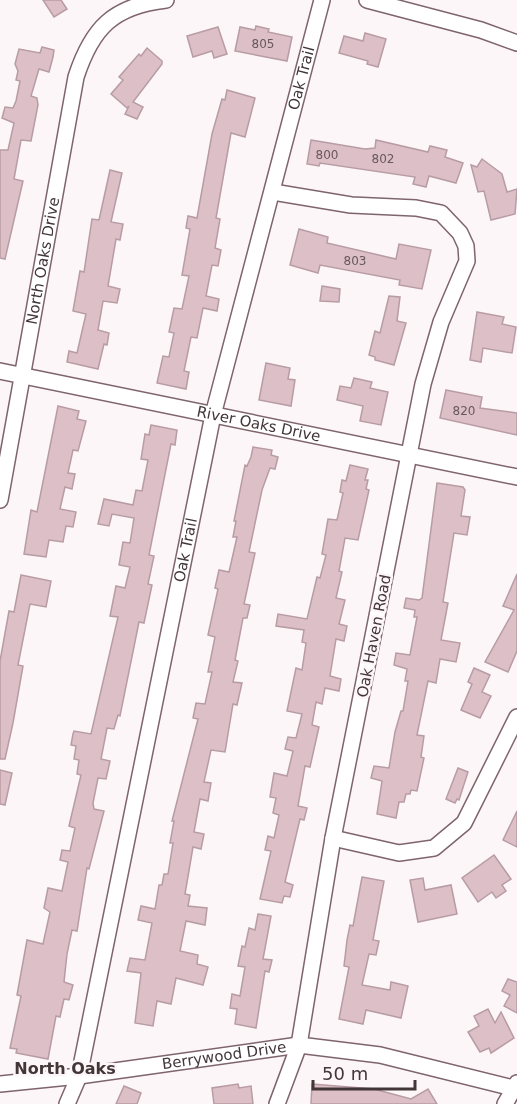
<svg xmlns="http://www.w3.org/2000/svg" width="517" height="1104" viewBox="0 0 517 1104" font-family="'DejaVu Sans',sans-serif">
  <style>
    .building { fill: #dcbfc7; stroke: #b89ca4; stroke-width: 1.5 }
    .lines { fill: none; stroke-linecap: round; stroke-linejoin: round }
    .street-casing { stroke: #7e646b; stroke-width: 18 }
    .street { stroke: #fff; stroke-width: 15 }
    .labels { text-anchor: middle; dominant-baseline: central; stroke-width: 5; stroke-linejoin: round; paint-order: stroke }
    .number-label { font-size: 12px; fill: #68585c }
    .street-label { font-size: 15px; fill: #423639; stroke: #fdf6f8 }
    .neighbourhood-label { font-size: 16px; font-weight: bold; fill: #423639; stroke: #fdf6f8 }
  </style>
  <rect width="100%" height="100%" fill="#fdf6f8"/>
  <!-- building -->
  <g class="building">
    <path d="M43,0H61L67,9L54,17Z"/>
    <path d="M256,26L269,29L268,32L292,37L287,61L235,51L240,27L255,30Z"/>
    <path d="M218,27L227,54L214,58L212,51L193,57L187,36Z"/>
    <path d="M365,33L386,39L378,67L367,64L368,61L339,53L344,36L363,41Z"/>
    <path d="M42,47L54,50L53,57L49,72L39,69L31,96L37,98L38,105L31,141L21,140L14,179L23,181L5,259L0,258V150H8L14,123L2,118L5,107L13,108L16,101L20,81L16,80L18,71L15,64L19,49L40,53Z"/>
    <path d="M147,48L162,61V64L133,102L143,107L137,119L125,114L129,106L127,108L111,94L123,80L119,77L139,54L141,56Z"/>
    <path d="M227,90L255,98L245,137L231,133L216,218L220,219L215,248L221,250L218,266L212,265L206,296L219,299L217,311L203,308L197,338L191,337L184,371L189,372L186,389L157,383L163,356L169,357L174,333L169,332L174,308L182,309L189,276L182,275L190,229L186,228L188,216L197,218L212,134L222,99L225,100Z"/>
    <path d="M311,140L365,149L375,148L376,140L428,152L430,146L447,150L445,157L463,163L456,183L429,176L426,187L413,184L415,177L320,163L319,166L307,164Z"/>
    <path d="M482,159L502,174L507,192L517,189L515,214L491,220L484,191L478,192L471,165L477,167Z"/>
    <path d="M110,170L122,173L111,222L123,224L120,240L116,239L108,286L120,289L117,303L103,301L98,330L109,333L107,345L104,344L98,369L67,362L69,351L77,353L86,314L73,311L80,271L84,272L92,219L99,220Z"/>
    <path d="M299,229L328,237L327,243L396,259L399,244L431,250L422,289L399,285L400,280L320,265L318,273L290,265Z"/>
    <path d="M322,286L340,289L339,302L320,301Z"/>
    <path d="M389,296L400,297L397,321L406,323L394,365L375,360V357L369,355L375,331L380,333Z"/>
    <path d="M477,312L504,317L502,324L516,327L512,353L483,348L481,362L470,360Z"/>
    <path d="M266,363L290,368L288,379L295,380L291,406L259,400Z"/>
    <path d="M354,378L372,382L370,388L388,392L381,425L360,421L363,406L337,400L340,386L351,388Z"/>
    <path d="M446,390L482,397L480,408L517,413V435L440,418Z"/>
    <path d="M58,406L79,411L77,419L86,421L78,451L73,450L68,473L75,474L72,489L65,487L60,509L76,512L73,527L66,526L63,542L49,540L46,557L24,554L31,510L37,512Z"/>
    <path d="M151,425L177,430L175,445L171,444L149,555L154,556L148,584L152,585L144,623L139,622L120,716L118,715L114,729L107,728L101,759L110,761L106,779L98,778L93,803L94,809L104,811L89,869L87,868L77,931L72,930L67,954L64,982L73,985L69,1000L64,999L60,1017L56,1016L48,1059L16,1053L17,1049L10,1048L21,996L17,995L27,940L43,944L50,912L44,908L48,888L62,891L68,862L60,860L62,850L70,851L75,828L69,826L81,775L77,774L79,760L74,759L76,746L71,745L73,734L74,731L91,734L118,617L110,616L116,586L125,588L130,567L119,565L123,542L130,543L134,518L112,514L109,526L98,524L104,499L133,505L136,490L142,491L148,460L141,459L145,434L149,435Z"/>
    <path d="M253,447L272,450L271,455L278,457L275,469L270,468L262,490L249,552L255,553L244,604L250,605L247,618H243L235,660L238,661L233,682L242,683L237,705L233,704L225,752L211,750L204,782L211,783L208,801L200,799L194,832L204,834L201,849L193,847L185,894L190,895L188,906L207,908L205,925L186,921L180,951L198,955L197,964L208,967L203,985L176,978L171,1004L157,1001L153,1026L135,1023L141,973L127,971L130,958L145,960L152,923L138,920L141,906L155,909L159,885H162L164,874H168L173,843H170L174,821H172L198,719L193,718L196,703L205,704L212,672H208L215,637L208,635L218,589L215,588L219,570L229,572L237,537H233L236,521H234L245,465L247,466L251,457Z"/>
    <path d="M350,465L368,469L365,480H368L366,489L369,490L358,540L345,538L339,571L342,572L336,598L345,600L339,624L347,626L344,641L336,639L330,676L341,679L339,691L325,688L322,704L316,702L312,725L319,727L310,767L305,766L298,806L307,808L304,820L300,819L285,882L293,885L290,897L284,896L282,903L260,899L271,851L265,850L268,836L274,838L279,815L273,813L276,798L270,797L274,773L287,776L293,751L285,749L288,737L296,738L302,714L287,711L296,668L302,670L306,643L302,642L304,630L276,626L278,614L307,619L317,577L320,578L326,555L322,554L328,519L337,520L343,493L340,492L342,480L346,481Z"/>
    <path d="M437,483L463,487L465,490L461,516L470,517L467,535L454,533L443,602L448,603L441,640L460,643L456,662L440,659L436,683L428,681L417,735L424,736L421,757L424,758L417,791L411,790L410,794H406L404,802H399L396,818L377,814L382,781L371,778L374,766L389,768L395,732L401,711H403L408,681H405L407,669L394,665L396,653L410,655L417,617H414L415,610L404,608L406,598L419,600L422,598Z"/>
    <path d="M517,574V651L508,672L485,662L514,610L503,606Z"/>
    <path d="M21,575L51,581L46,607L30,604L18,665L23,666L13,723L5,759H0V661L9,611L14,612Z"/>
    <path d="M474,668L490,675L482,692L491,696L480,718L461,710L472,684L468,682Z"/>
    <path d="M458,768L468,772L459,800L457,799L455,803L446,799Z"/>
    <path d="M0,770L12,773L5,805L0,804Z"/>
    <path d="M517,811V847L503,840Z"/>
    <path d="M494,855L511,879L502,885L506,891L496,898L492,892L478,902L462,878Z"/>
    <path d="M362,877L384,881L373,940L379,941L376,955L369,954L362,985L390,990L391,982L408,986L401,1018L366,1010L363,1024L339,1019L349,967L344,966L347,940L350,925L353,926Z"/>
    <path d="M423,878L425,890L451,885L457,914L418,922L410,880Z"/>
    <path d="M258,914L271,916L263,959L272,960L269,972L265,971L256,1028L235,1024L237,1009L230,1008L232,994L240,996L245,967L238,966L242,946L245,947L249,928L255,930Z"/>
    <path d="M508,979L517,982V1013L504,1006L510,995L502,991Z"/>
    <path d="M488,1009L495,1023L501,1012L514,1038L491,1053L489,1048L480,1052L468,1032L479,1026L474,1016Z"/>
    <path d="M238,1084L239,1088L251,1086L253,1104H214L212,1088Z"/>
    <path d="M312,1084L374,1089L411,1099L428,1089L437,1104H311Z"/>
    <path d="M124,1086L141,1093L137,1104H116Z"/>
  </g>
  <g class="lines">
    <!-- street casing -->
    <g class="street-casing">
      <g id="street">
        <path d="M367,0L481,30L517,43"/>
        <path d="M273,192L351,205L416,208L441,213L460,233L466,246L467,261L441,322L423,384L333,838L299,1045L277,1104"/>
        <path id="s1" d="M0,371L517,477"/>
        <path id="s2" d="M0,500L76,77C92,28 113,6 166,0"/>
        <path d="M333,838L399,853L434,848L464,823L517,717"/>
        <path id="s3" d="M0,1084L79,1076L299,1045L380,1055L517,1089"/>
        <path id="s4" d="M67,1104L79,1076L213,415L322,0"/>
        <path d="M505,1104L517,1083"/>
      </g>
    </g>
    <!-- street -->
    <use href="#street" class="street"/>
  </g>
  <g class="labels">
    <!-- number labels -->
    <g class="number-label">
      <text x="263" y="44">805</text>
      <text x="327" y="155">800</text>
      <text x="383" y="159">802</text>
      <text x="355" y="261">803</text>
      <text x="464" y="411">820</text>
    </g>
    <!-- street labels -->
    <g class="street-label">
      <text stroke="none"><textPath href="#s4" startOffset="1053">Oak Trail</textPath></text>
      <text stroke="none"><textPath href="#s2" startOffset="243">North Oaks Drive</textPath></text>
      <text stroke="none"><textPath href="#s1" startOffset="264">River Oaks Drive</textPath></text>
      <text stroke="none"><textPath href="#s4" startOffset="567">Oak Trail</textPath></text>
      <text transform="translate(374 636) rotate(-79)">Oak Haven Road</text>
      <text stroke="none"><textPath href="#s3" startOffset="226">Berrywood Drive</textPath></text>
    </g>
    <!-- neighbourhood labels -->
    <g class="neighbourhood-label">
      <text x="65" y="1068">North Oaks</text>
    </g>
  </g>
  <!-- scale -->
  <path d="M313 1080v9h102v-9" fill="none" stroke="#423639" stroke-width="3"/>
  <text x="322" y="1080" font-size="18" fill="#423639" stroke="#fdf6f8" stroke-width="4.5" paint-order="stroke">50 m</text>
</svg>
